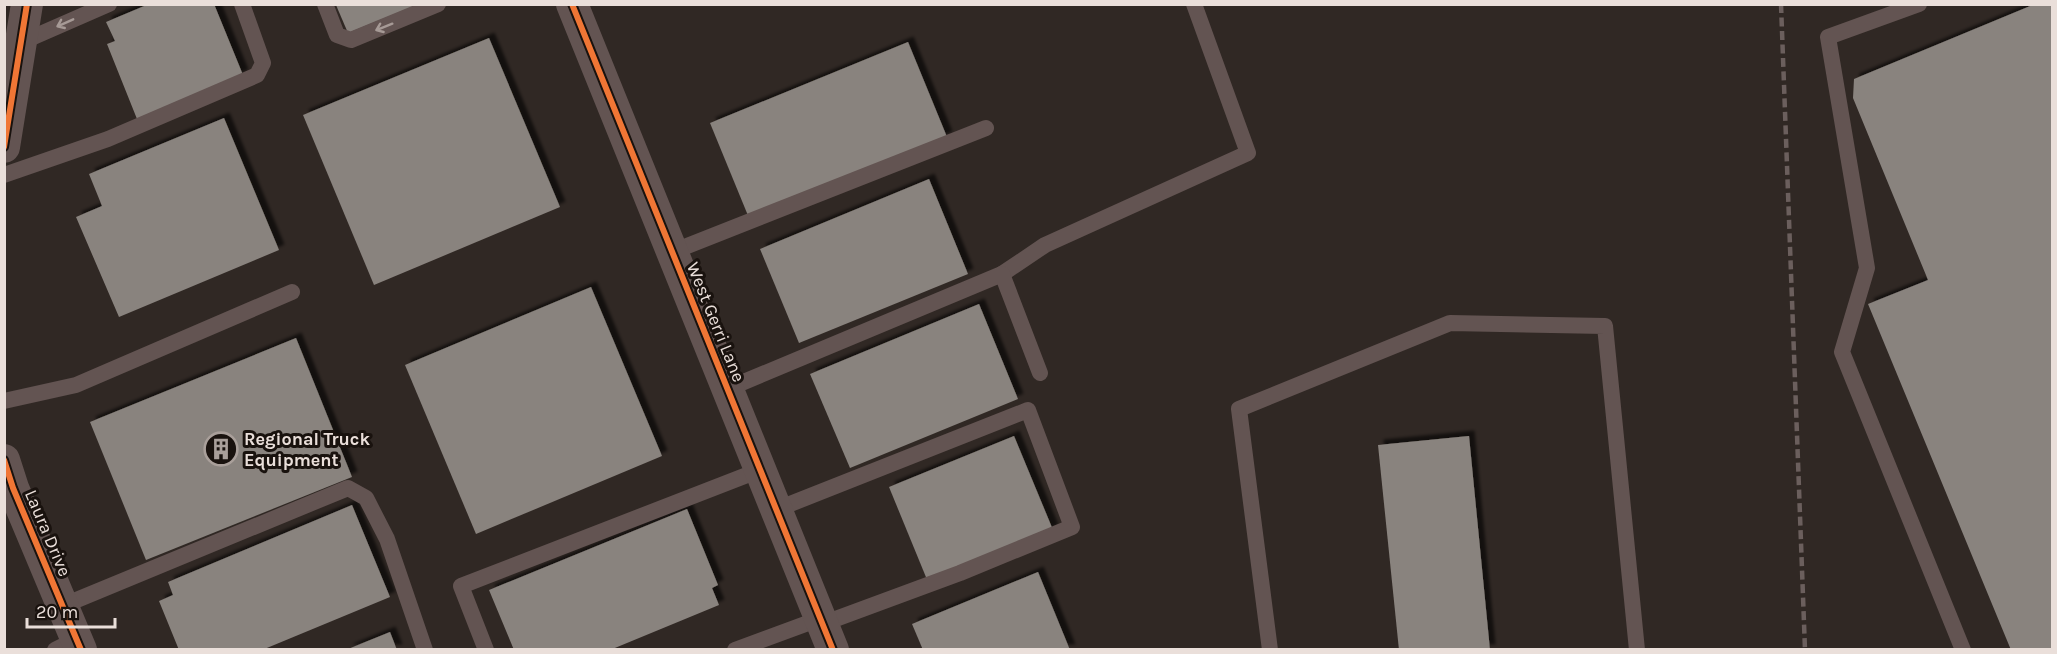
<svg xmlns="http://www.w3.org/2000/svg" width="2057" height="654" viewBox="0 0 2057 654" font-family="Karla,sans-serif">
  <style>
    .building { fill: #89837e; filter: url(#shadow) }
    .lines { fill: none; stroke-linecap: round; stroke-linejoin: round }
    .service { stroke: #635452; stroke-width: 16 }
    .minor { stroke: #635452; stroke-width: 32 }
    .rail { stroke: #6b5f5d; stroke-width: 4.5; stroke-dasharray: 9 4.5; stroke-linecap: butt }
    .cycleway-casing { stroke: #19120e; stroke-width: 10 }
    .cycleway { stroke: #f07635; stroke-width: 6 }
    .oneway { stroke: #a69a96 }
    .labels { text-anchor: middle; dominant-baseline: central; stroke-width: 6; stroke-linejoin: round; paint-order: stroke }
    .street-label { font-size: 18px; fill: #eadfda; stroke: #19120e }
    .poi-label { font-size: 18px; font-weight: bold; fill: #eadfda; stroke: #19120e; text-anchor: start }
  </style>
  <defs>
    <filter id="shadow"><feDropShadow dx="5.5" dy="-5.5" stdDeviation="1.5" flood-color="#0009"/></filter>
  </defs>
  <rect width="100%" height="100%" fill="#302824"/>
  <!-- building -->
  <g class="building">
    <path d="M149,4H214L243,75L137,119L107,44L115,41L106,22Z"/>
    <path d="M2035,4H2052V650H2011L1868,304L1928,280L1853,98L1854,79Z"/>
    <path d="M336,5H417L348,33Z"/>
    <path d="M489,38L560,207L374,285L303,115Z"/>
    <path d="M908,42L947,137L749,218L710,123Z"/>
    <path d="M224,118L279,250L119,317L76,217L102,206L89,174Z"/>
    <path d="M929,179L968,274L799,343L760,249Z"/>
    <path d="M591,287L662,456L476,534L405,365Z"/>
    <path d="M979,304L1018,399L850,468L810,374Z"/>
    <path d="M296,338L352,477L146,560L90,422Z"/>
    <path d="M1014,436L1053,530L928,582L889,487Z"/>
    <path d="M1469,436L1490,650H1399L1378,445Z"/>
    <path d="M352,505L390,597L262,650H179L159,601L173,595L168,582Z"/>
    <path d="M687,509L718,585L712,588L719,605L610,650H514L489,590Z"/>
    <path d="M1038,572L1070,650H923L912,624Z"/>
    <path d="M390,632L397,650H348V649Z"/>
  </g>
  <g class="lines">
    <!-- service -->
    <g class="service">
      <path d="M325,4L337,35L351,40L438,4"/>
      <path d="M1919,4L1828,37L1867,268L1842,352L1963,650"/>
      <path d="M22,42L109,4"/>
      <path d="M4,175L108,139L257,75L263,63L242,4"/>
      <path d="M672,252L986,128"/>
      <path d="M1002,274L1045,245L1248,153L1194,4"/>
      <path d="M727,389L1002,274L1040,373"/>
      <path d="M4,401L76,385L292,292"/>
      <path d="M775,510L1028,410L1072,527L960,573L822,624"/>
      <path d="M62,606L348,488L366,498L387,539L425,650"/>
      <path d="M55,650L77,639"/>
      <path d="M486,650L461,586L760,470"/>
      <path d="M735,650L819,619"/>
      <path d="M1270,650L1239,409L1450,323L1605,326L1637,650"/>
    </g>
    <!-- minor -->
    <g class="minor">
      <path d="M572,4L833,650"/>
      <path d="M4,147L27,4"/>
      <path d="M4,460L13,488L81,650"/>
    </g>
    <!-- rail -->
    <path class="rail" d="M1781,4L1805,650"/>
    <!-- cycleway casing -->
    <g class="cycleway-casing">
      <g id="cycleway">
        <path d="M572,4L833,650"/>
        <path d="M4,147L27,4"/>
        <path d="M4,460L13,488L81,650"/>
      </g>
    </g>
    <!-- cycleway -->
    <use href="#cycleway" class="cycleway"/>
  </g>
  <!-- one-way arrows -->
  <defs><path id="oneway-shaft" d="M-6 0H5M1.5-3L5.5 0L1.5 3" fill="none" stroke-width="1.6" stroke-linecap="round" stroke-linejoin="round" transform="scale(1.5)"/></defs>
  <g class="oneway">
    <use href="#oneway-shaft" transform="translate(65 23) rotate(156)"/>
    <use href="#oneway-shaft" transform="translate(384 27) rotate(158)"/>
  </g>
  <!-- icons -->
  <defs>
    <g id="building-ring" transform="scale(1.725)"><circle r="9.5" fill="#19120e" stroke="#a99f9a" stroke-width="1.5"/><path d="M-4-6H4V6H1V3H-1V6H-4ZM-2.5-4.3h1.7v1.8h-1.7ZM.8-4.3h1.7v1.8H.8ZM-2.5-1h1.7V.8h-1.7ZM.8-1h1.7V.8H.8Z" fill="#a99f9a"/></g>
  </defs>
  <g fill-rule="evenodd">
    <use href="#building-ring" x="221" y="449"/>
  </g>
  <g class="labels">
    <!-- street labels -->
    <g class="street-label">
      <text transform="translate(716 322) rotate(68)">West Gerri Lane</text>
      <text transform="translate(48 533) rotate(67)">Laura Drive</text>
    </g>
    <!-- poi labels -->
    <g class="poi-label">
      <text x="244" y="439">Regional Truck<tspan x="244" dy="21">Equipment</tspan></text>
    </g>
  </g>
  <!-- border -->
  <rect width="2057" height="654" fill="none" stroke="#eadfda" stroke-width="12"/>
  <!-- scale -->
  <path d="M27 618v9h88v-9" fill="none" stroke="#eadfda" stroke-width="3"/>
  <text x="36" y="618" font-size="18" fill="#eadfda" stroke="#19120e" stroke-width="4.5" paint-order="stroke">20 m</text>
</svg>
